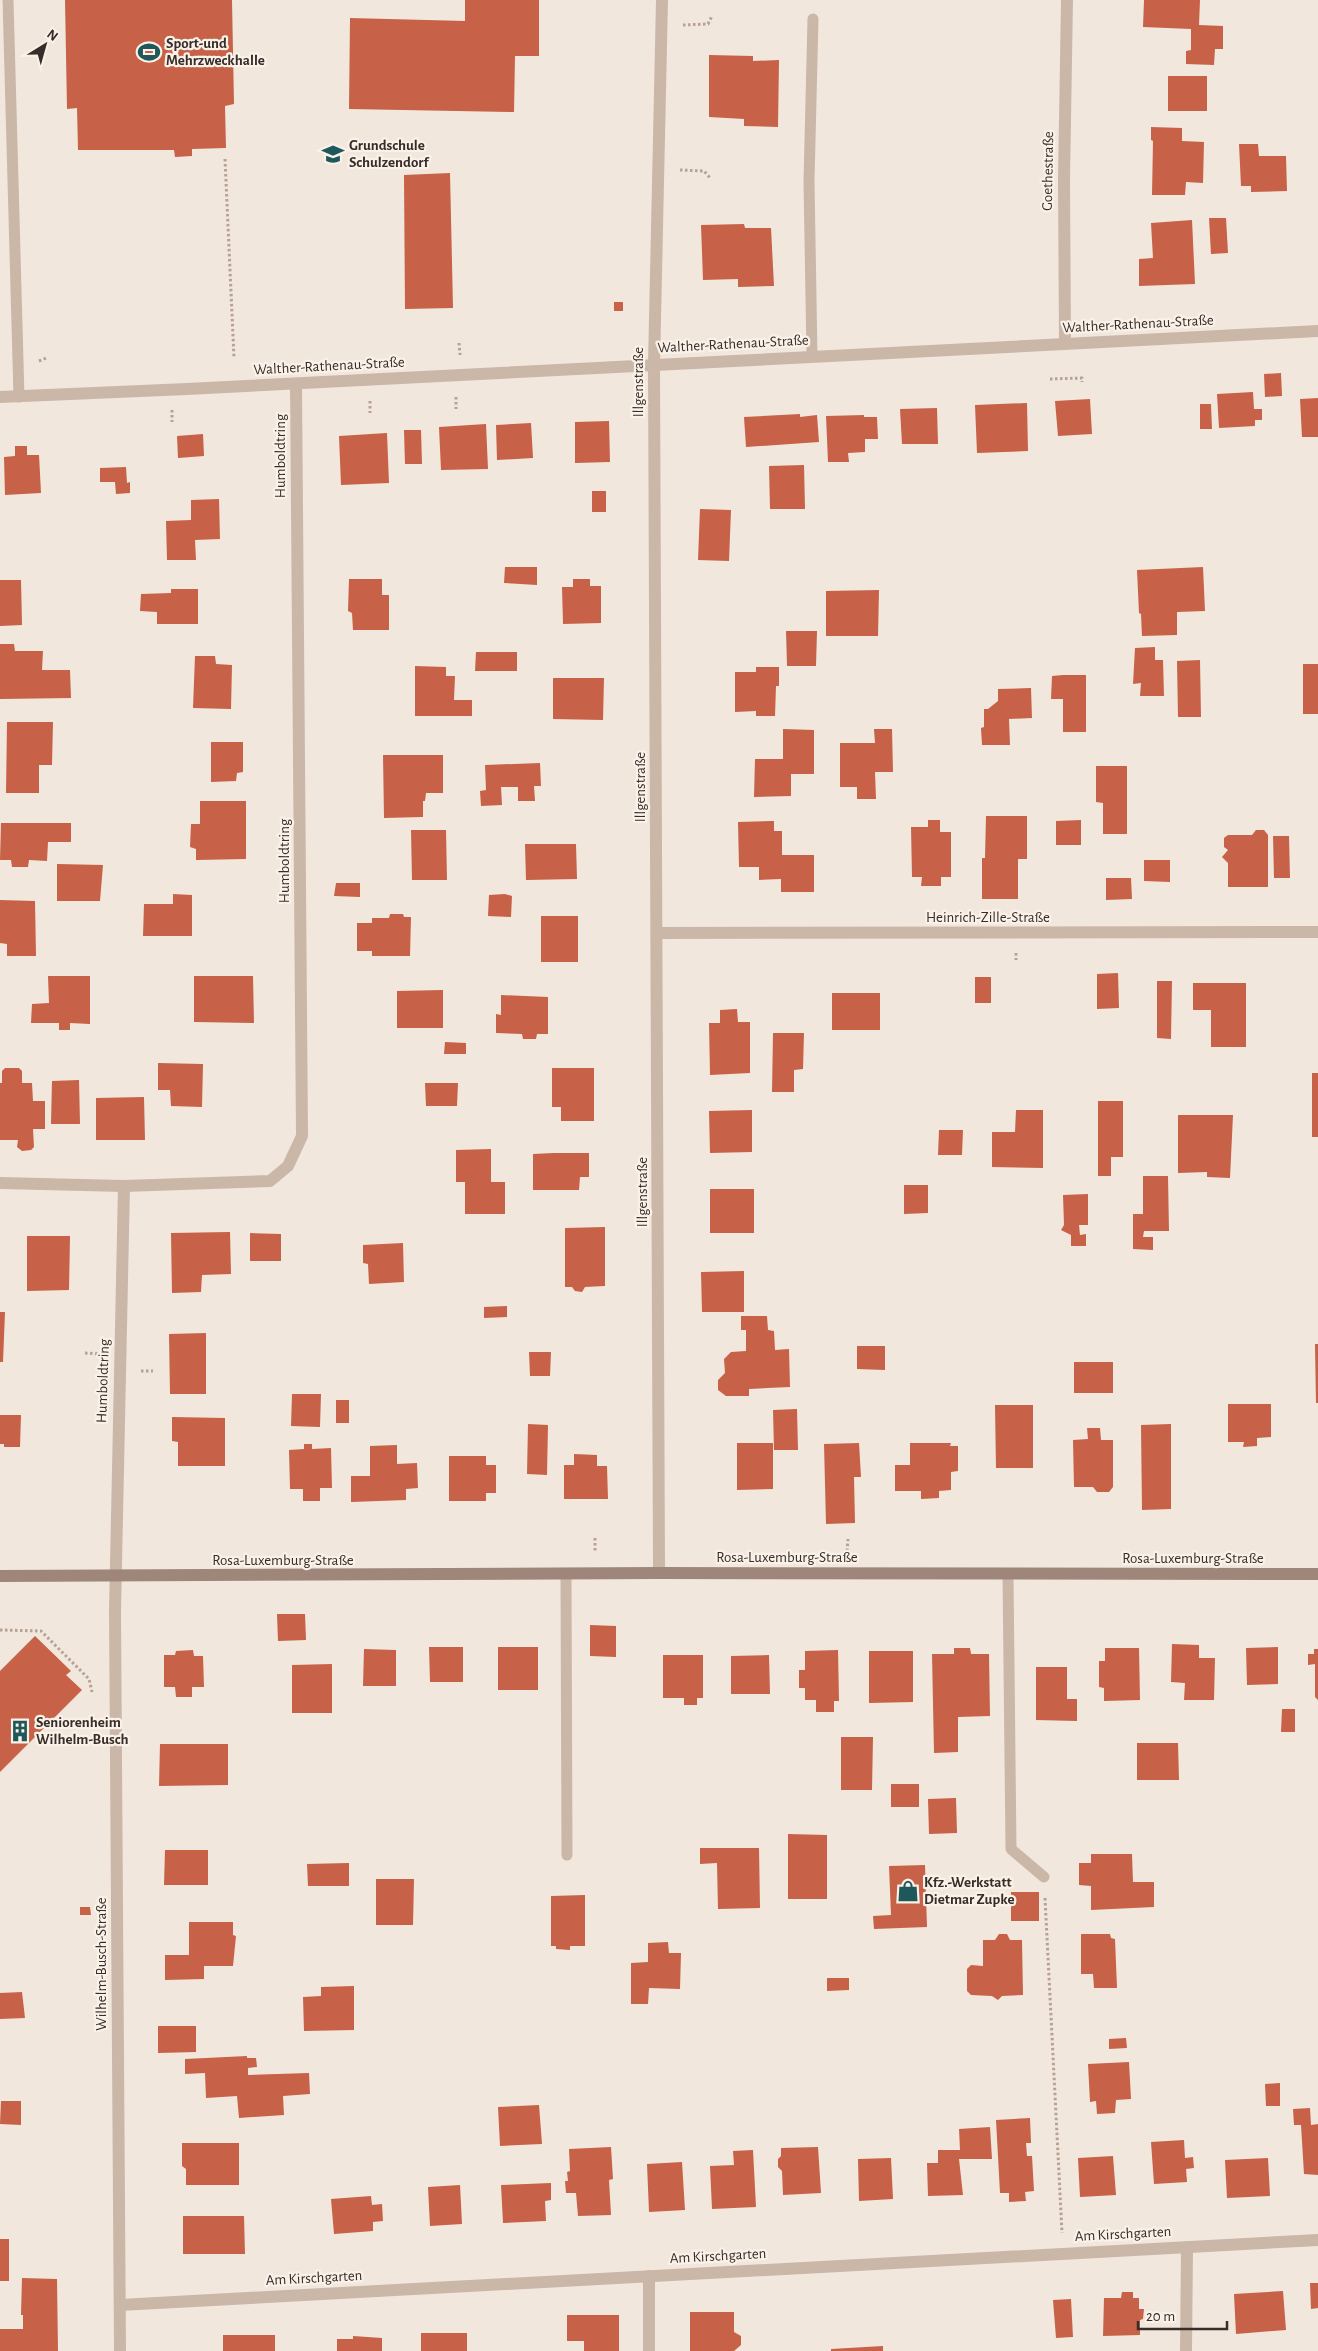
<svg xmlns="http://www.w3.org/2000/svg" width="1318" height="2351" viewBox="0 0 1318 2351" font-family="'Alegreya Sans',sans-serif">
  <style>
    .building { fill: #c76147 }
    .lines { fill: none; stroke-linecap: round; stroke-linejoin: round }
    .path { stroke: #b7a192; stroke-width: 3; stroke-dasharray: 2.5 2.5; stroke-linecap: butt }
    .lane { stroke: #cbb7a8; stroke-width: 11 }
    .street { stroke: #cbb7a8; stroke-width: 12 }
    .secondary { stroke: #9e867a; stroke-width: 12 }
    .labels { text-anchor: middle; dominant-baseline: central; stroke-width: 4.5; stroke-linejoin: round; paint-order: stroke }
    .poi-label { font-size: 15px; font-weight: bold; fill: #382d29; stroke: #faf2e9; text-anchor: start }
    .street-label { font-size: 15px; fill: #382d29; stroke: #faf2e9 }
  </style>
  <rect width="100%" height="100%" fill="#f2e7dd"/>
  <!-- building -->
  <g class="building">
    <path d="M65,0H232L234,104L225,106L226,148L192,149V156L175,157L174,150H78L77,108L67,109Z"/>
    <path d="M465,0H539V56H515L514,112L349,109L350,18L465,21Z"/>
    <path d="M1144,0H1200L1199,25L1223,26V49H1215L1214,65L1186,64V51L1191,50V29L1143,27Z"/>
    <path d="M709,55L753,56V61L779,60L778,127L744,126V119L709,117Z"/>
    <rect x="1168" y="76" width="39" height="35"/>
    <path d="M1151,127L1182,128V141L1204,142L1203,183L1186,182L1185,195H1152L1153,141L1151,140Z"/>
    <path d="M1239,144H1258L1259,156H1286L1287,191L1251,192V186H1241Z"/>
    <path d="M450,173L453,308L405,309L404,175Z"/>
    <path d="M1209,218H1226L1228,253L1211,254Z"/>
    <path d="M1192,220L1195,284L1139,286V259L1153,258L1151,223Z"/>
    <path d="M744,224L745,228H771L774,286L738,287V279L703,280L701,225Z"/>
    <rect x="614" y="302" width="9" height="9"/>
    <path d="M1281,373L1282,396L1265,397L1264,374Z"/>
    <path d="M1253,392L1254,409H1262V420H1255V426L1219,428L1217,394Z"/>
    <path d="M1318,398V437H1302L1300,399Z"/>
    <path d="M1090,399L1092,434L1058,436L1055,401Z"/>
    <path d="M1027,403L1028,451L977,453L975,405Z"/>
    <path d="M1200,404H1211L1212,429H1200Z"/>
    <path d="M937,408L938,444H902L900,409Z"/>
    <path d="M800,414V417L817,415L819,442L746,447L744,417Z"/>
    <path d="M864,415V417H877L878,439H865V452L848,453L849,462H828L826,416Z"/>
    <path d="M609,421L610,462L575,463V422Z"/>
    <path d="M531,423L533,458L497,460L496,425Z"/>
    <path d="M486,424L488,469L441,470L439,427Z"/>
    <path d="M404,430H421L422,464H405Z"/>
    <path d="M387,433L389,483L341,485L339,436Z"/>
    <path d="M203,434L204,456L178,458L177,436Z"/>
    <path d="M15,446H27V455H39L41,493L5,495L4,457L15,456Z"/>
    <path d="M804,465L805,509H770L769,466Z"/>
    <path d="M126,467L127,483L130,482V493L116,494L115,482H100V468Z"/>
    <rect x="592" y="491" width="14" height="21"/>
    <path d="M219,499L220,539L195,540L196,560H167L166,521L191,520V500Z"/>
    <path d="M700,509L731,510L729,561L698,560Z"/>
    <path d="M505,567H537V585L504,583Z"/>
    <path d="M1203,567L1205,611L1177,612V635L1142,636L1141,614L1139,613L1137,570Z"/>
    <path d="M349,579H382V595H389V630H353L352,613L348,611Z"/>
    <path d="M573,579H590V586H601V623L563,624L562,587H573Z"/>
    <path d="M0,580H21L22,625L0,626Z"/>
    <path d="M171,589H198V624H157V612L140,611L141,594L171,593Z"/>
    <path d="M879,590L878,636H826V591Z"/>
    <path d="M786,631H817L816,666H787Z"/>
    <path d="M0,644H14L15,651H43L42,670H70L71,698L0,699Z"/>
    <path d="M1155,647V660H1163L1164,696H1140L1141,683L1133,684L1135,648Z"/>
    <path d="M476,652H517V671H475Z"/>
    <path d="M195,656H215L216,664L232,665L231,709L193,708Z"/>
    <path d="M1200,660L1201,717H1178L1177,661Z"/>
    <rect x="1303" y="664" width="15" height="50"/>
    <path d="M415,666L446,667V676H455L454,700H472V716H415Z"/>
    <path d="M756,667H779V686H776L775,716H756V711L735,712V672H756Z"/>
    <path d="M1063,675H1086V732H1063V699H1051L1052,676Z"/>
    <path d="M553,678H604L603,720L553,719Z"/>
    <path d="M1031,688L1032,718L1009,719L1010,745H982L981,728L984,727V709H988L998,701V689Z"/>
    <path d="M7,722H53L52,765H39V793H6Z"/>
    <path d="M783,729L814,730V774H791V796L754,797L755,759H783Z"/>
    <path d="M874,729H892L893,772H875L876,799H857V787H840V743H875Z"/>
    <path d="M211,742H243V772L237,773L236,781L211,782Z"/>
    <path d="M383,755H443V793H426L425,801H423V817L384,818Z"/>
    <path d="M540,763L541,786H534L535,801H518V787H501L502,805L481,806L480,791L486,790L485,765Z"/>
    <path d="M1096,766H1127V834H1103V803L1096,802Z"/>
    <path d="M200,801H246V859L196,860V849L190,847L191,824H200Z"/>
    <path d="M986,816H1027V859H1018V899H982V858H985Z"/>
    <path d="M928,820H940V832H951V877H941V886H921L922,877H912L911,827H928Z"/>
    <path d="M1081,820V845H1056V821Z"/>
    <path d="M774,821V831H782V855H814V892H781V879L759,880V867H739L738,822Z"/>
    <path d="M1,823H71V842H48L47,861L29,860L28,867H12L11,860H0Z"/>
    <path d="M411,830H446L447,880H412Z"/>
    <path d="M1256,830H1264L1268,835V887H1228V863L1222,857L1228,850L1224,847V838L1228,835H1252Z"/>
    <path d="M1273,836H1289L1290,878H1274Z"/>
    <path d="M525,844H576L577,879L526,880Z"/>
    <path d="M1144,860H1170V882L1144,881Z"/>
    <path d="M57,864L103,865L100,901H57Z"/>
    <path d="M1106,878H1131L1132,899L1106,900Z"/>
    <path d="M336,883H360V897L334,896Z"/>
    <path d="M173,894L192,895V936H143L144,904H173Z"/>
    <path d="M505,894L512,896L511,917L488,916L489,895Z"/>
    <path d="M0,900L35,901L36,956H7V944L0,943Z"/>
    <path d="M390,914H403L404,917H411L410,956H372V951H357V923H372V918H389Z"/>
    <rect x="541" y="916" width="37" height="46"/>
    <path d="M1118,973L1119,1008L1097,1009V974Z"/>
    <path d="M48,976H90V1024L70,1023V1030H59V1023H31L32,1004L49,1003Z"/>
    <path d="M194,976H253L254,1023L194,1022Z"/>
    <rect x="975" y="977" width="16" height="26"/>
    <path d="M1157,981H1172L1171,1039L1157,1038Z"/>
    <path d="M1193,983H1246V1047H1211V1010H1193Z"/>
    <path d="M443,990V1028H397V991Z"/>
    <rect x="832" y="993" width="48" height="37"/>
    <path d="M501,995L548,997V1034H537L536,1039H523L522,1034L496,1033V1014L501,1015Z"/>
    <path d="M737,1009L738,1022H750V1073L710,1075L709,1023H720V1010Z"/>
    <path d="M773,1033H804L803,1069L794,1070V1092H772Z"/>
    <path d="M445,1042L466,1043V1054H444Z"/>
    <path d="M158,1063L203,1064L202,1107L171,1106L170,1090H158Z"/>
    <path d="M5,1068H19L22,1071V1083H32L33,1101H45V1129H33L34,1147L31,1150L22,1151L17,1147L18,1140H0V1083H2V1071Z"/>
    <path d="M552,1068H594V1121H561V1107H552Z"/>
    <rect x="1312" y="1073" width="6" height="64"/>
    <path d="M79,1080L80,1124H51L52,1081Z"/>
    <path d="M425,1083H458L457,1106H426Z"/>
    <path d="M144,1097L145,1140H96V1098Z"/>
    <path d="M1098,1101H1123V1157H1111V1176H1098Z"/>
    <path d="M752,1110V1152L710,1153L709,1111Z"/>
    <path d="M1016,1110H1043V1168L992,1167V1132H1015Z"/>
    <path d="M1178,1115H1233L1230,1178L1207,1177V1172L1178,1173Z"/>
    <path d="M939,1130H963L962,1155H938Z"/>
    <path d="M491,1149V1182H505V1214H465V1182H456V1150Z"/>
    <path d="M554,1153H589V1177H580L579,1190H533V1154Z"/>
    <path d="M1143,1176H1168L1169,1231H1144L1143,1237H1153V1250L1133,1249V1214H1143Z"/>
    <path d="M904,1185H928V1213L904,1214Z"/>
    <rect x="710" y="1189" width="44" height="44"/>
    <path d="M1088,1194V1225H1079L1080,1235L1086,1234V1246H1071V1235L1061,1230L1064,1225L1063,1195Z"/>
    <path d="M605,1227V1286L585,1287L582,1292L575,1291L572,1287H565V1228Z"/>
    <path d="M230,1232L231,1274L202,1275L201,1292L172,1293L171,1233Z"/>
    <path d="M250,1233L281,1234V1261H250Z"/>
    <path d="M27,1236H70L69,1290L27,1291Z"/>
    <path d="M403,1243L404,1282L369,1284L368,1264L363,1263V1245Z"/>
    <path d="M744,1271V1312H702L701,1272Z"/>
    <path d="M507,1306V1317L484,1318V1307Z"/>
    <path d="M0,1312H5L3,1362H0Z"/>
    <path d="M741,1316H767L768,1330L774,1331L775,1350L789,1349L790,1387L749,1389V1396H726L718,1390V1380L725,1373L724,1359L731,1352L746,1351V1330H741Z"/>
    <path d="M206,1333V1394H170L169,1334Z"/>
    <path d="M1315,1344H1318V1403H1316Z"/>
    <path d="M857,1346H885V1370L857,1369Z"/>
    <path d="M529,1352H551L550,1376H530Z"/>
    <rect x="1074" y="1362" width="39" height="31"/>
    <path d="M292,1394H321L320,1427L291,1426Z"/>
    <rect x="336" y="1400" width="13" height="23"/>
    <path d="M1228,1404H1271V1437L1257,1438V1446L1243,1447L1244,1442H1228Z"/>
    <path d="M995,1405H1033V1468H996Z"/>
    <path d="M797,1409L798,1450H774L773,1410Z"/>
    <path d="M0,1415H21L20,1447H4V1444H0Z"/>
    <path d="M172,1417L225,1418V1466H178V1442L172,1441Z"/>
    <path d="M528,1424L548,1425L547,1475L527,1474Z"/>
    <path d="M1171,1424V1509L1142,1510L1141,1425Z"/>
    <path d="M1087,1428H1100L1101,1440H1113V1487L1109,1492H1097L1093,1487H1074L1073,1440L1088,1439Z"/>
    <path d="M737,1443H773V1489L737,1490Z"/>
    <path d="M859,1443L861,1477H854L855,1523L826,1524L824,1444Z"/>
    <path d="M910,1443H951L950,1446H958V1471L951,1472V1490L939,1491V1498L921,1499V1491H895V1465H910Z"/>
    <path d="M304,1444H312V1449L331,1448L332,1488H320V1501H303V1489H290L289,1450L304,1449Z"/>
    <path d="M397,1445V1464L417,1463L418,1488L406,1489V1500L351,1502V1476H370V1446Z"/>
    <path d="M574,1454L597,1455V1466H607L608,1499H564V1465H574Z"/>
    <path d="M449,1456H486V1465H496V1493H486V1501H449Z"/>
    <path d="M277,1614H305L306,1640L278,1641Z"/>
    <path d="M590,1625L616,1626V1657L590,1656Z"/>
    <path d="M35,1636L71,1671L66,1675L82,1690L0,1772V1671Z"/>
    <path d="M1172,1644L1199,1645V1658H1215L1214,1700H1184L1185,1683L1171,1682Z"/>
    <path d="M429,1647H463V1682H430Z"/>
    <rect x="498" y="1647" width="40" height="43"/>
    <path d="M1278,1647V1684L1247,1685L1246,1648Z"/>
    <path d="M954,1648H970L971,1654H989L990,1716L958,1717V1752L934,1753L932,1654H954Z"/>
    <path d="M1105,1648H1139L1140,1700L1104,1701V1688L1099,1687V1661H1105Z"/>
    <path d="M364,1649L396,1650V1686H363Z"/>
    <path d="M1314,1649H1318V1700L1315,1697V1664L1308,1665V1654H1314Z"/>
    <path d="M193,1650L194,1656H203L204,1687H192V1697H176L175,1687H164V1655H175L176,1651Z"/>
    <path d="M838,1650L839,1701H834V1712H816V1700H805V1688H799V1670H805V1651Z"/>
    <path d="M869,1651H913V1702L869,1703Z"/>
    <path d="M663,1655H703V1698H697V1705H684V1698H663Z"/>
    <path d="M769,1655L770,1694H731V1656Z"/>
    <path d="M332,1664V1713H292V1665Z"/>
    <path d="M1036,1667H1067V1699H1077V1721L1036,1720Z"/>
    <path d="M1282,1709H1295V1732H1281Z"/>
    <path d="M841,1737H873L872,1790H841Z"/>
    <path d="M1137,1743H1178L1179,1780H1137Z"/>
    <path d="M160,1744H228V1785L159,1786Z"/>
    <rect x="891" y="1784" width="28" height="23"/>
    <path d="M956,1798L957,1833L929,1834L928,1799Z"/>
    <path d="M788,1834L827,1835V1899H788Z"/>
    <path d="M700,1848H759L760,1908L718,1909L717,1863L700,1864Z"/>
    <path d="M165,1850H208V1885H164Z"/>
    <path d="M1091,1854H1132L1133,1882H1154V1907L1091,1910V1886L1079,1885V1863H1091Z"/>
    <path d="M349,1863V1886H308L307,1864Z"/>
    <path d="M925,1865L927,1927L874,1929L873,1916L891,1915L889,1866Z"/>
    <path d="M376,1879H414L413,1925H376Z"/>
    <rect x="1011" y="1892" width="28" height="29"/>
    <path d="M585,1895V1946H570V1950L556,1949V1946H551V1896Z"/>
    <path d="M80,1907H90L91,1915H80Z"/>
    <path d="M189,1922H233V1935L236,1936L233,1966H204V1979L165,1980V1955H189Z"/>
    <path d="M999,1934H1007L1010,1940H1022L1023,1995L1002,1996L998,2000L992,1996L971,1995L967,1991V1969L971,1965L983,1966V1940H995Z"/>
    <path d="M1081,1934H1110L1111,1938L1115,1939L1117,1988H1094L1093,1974H1081Z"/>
    <path d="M668,1942L669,1953H681L680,1989L649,1988L648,2004H631V1963L648,1962V1943Z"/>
    <path d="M827,1978H849V1990L827,1991Z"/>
    <path d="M354,1986V2030L304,2031L303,1997L321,1996V1987Z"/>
    <path d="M22,1992L25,2018L0,2019V1993Z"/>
    <path d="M158,2026H196V2052L158,2053Z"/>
    <path d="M1126,2038L1127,2048L1109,2049V2039Z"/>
    <path d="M247,2056V2058H256L257,2067L248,2068V2075L309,2073L310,2094L283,2096L284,2115L239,2118L237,2096L206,2098L205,2073L185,2074V2059Z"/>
    <path d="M1129,2062L1131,2099L1116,2100L1115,2113L1097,2114L1096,2101L1090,2102L1088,2064Z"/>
    <path d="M1280,2083V2106H1266L1265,2084Z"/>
    <path d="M1,2101H21V2125L0,2124Z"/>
    <path d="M539,2105L542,2144L500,2146L498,2107Z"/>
    <path d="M1310,2108L1311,2125L1318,2124V2175L1304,2174L1301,2125H1294L1293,2109Z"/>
    <path d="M1030,2118L1031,2143H1026L1027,2156H1032L1034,2191L1025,2192L1026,2201L1009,2202V2193H1000L996,2120Z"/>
    <path d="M990,2127L992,2159H959L963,2195L928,2196L927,2163H938V2150H960L959,2129Z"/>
    <path d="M1184,2140L1185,2158L1193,2157L1194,2168L1186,2169L1187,2182L1154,2184L1151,2142Z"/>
    <path d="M182,2143H239V2185H186V2169L182,2166Z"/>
    <path d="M611,2147L613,2179L609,2180L611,2215L578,2216L576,2193H566L565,2181H568L567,2172L570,2171L569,2149Z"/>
    <path d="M818,2147L821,2193L783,2195L782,2171L778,2167V2159L781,2156V2148Z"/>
    <path d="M753,2150L756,2207L712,2209L710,2166L734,2165L733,2151Z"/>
    <path d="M1113,2156L1116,2195L1080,2197L1078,2158Z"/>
    <path d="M891,2158L893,2199L859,2201L858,2159Z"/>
    <path d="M1268,2158L1270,2196L1227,2198L1225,2160Z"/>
    <path d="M682,2162L685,2210L649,2212L647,2164Z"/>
    <path d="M551,2183V2200L545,2201L546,2221L503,2223L501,2185Z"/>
    <path d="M460,2185L462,2224L430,2226L428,2187Z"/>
    <path d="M371,2196L372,2205L382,2204L383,2221L373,2222V2231L334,2234L331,2199Z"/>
    <path d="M183,2216H244L245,2254H183Z"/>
    <rect x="0" y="2239" width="9" height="42"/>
    <path d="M22,2278L57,2279L58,2351H0V2329H23V2315H21Z"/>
    <path d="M1310,2283H1318V2308L1311,2309Z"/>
    <path d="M1283,2291L1286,2330L1236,2334L1234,2294Z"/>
    <path d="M1122,2292H1133V2298H1139V2309H1144L1143,2319L1140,2320V2335L1103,2336L1104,2298H1121Z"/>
    <path d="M1071,2299L1073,2337L1056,2338L1053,2300Z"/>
    <path d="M690,2312H734V2332L741,2336V2345L734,2351H690Z"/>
    <path d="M567,2315H619V2351H584V2341H567Z"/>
    <rect x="421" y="2333" width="46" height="18"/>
    <rect x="223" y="2335" width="52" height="16"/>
    <path d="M353,2336L382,2338V2351H337V2339H353Z"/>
    <path d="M883,2346V2351H831V2349Z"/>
  </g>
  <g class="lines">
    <!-- path -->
    <g class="path">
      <path d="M683,25L708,24L712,16"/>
      <path d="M225,159L234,358"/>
      <path d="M680,170L704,171L711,179"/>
      <path d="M459,343L460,355"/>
      <path d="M39,361L46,358"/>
      <path d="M1050,379L1082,378V382"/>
      <path d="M456,397V409"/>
      <path d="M370,401V413"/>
      <path d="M172,410V422"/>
      <path d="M1016,953V960"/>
      <path d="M85,1353L100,1354"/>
      <path d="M141,1371H153"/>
      <path d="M595,1538V1552"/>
      <path d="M847,1551L848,1539"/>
      <path d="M0,1630L41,1631L89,1679L92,1692"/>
      <path d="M1045,1898L1062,2233"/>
    </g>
    <!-- lane -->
    <g class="lane">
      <path d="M8,0L19,397"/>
      <path d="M812,356L809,181L813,19"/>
      <path d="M566,1574L567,1855"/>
      <path d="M1008,1575L1011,1849L1044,1877"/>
    </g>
    <!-- street -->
    <g class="street">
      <path d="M1065,343L1064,180L1067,0"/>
      <path d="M0,397L187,389L1318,331"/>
      <path d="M658,933L1318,932"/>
      <path d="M0,1183L124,1186L270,1181L288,1166L302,1136L296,384"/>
      <path d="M659,1573L654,365L662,0"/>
      <path d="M649,2276V2351"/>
      <path d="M120,2305L1318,2240"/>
      <path d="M120,2351L115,1611L124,1186"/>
      <path d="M1186,2351L1187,2247"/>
    </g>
    <!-- secondary -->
    <path class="secondary" d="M0,1576L659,1573L1318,1574"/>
  </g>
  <!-- icons -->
  <defs>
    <g id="stadium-bare" transform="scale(1.725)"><path d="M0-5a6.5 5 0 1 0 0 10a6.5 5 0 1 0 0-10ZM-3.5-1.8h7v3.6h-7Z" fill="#1e585a" stroke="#faf2e9" stroke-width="2.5" paint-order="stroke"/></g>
    <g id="school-bare" transform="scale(1.725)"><path d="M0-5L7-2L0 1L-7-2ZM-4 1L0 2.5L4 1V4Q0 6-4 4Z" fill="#1e585a" stroke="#faf2e9" stroke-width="2.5" paint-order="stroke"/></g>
    <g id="building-bare" transform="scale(1.725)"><path d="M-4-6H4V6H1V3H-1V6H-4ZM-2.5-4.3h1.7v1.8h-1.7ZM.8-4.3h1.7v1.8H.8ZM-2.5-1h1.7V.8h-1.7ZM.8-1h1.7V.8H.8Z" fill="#1e585a" stroke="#faf2e9" stroke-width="2.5" paint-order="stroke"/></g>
    <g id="shop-bare" transform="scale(1.725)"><path d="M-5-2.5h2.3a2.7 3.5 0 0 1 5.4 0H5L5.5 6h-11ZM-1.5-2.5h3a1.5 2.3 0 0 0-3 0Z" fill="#1e585a" stroke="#faf2e9" stroke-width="2.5" paint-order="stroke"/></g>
  </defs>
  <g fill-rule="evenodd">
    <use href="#stadium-bare" x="149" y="52"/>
    <use href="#school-bare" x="333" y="154"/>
    <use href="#building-bare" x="20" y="1731"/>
    <use href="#shop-bare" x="908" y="1891"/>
  </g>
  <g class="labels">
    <!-- poi labels -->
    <g class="poi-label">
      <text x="166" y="43">Sport-und<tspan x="166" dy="17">Mehrzweckhalle</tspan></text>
      <text x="349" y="145">Grundschule<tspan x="349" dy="17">Schulzendorf</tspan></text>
      <text x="36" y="1722">Seniorenheim<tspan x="36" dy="17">Wilhelm-Busch</tspan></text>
      <text x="924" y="1882">Kfz.-Werkstatt<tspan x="924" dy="17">Dietmar Zupke</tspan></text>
    </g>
    <!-- street labels -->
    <g class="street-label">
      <text transform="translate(1048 171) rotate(-89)">Goethestraße</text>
      <text transform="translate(1138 324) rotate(-3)">Walther-Rathenau-Straße</text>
      <text transform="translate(733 344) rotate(-3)">Walther-Rathenau-Straße</text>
      <text transform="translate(329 366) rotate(-3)">Walther-Rathenau-Straße</text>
      <text transform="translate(638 382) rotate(-90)">Illgenstraße</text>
      <text transform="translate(280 456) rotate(-90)">Humboldtring</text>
      <text transform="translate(640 787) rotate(-90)">Illgenstraße</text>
      <text transform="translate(284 861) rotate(-90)">Humboldtring</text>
      <text x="988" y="917">Heinrich-Zille-Straße</text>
      <text transform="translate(642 1192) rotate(-90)">Illgenstraße</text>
      <text transform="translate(103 1381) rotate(-88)">Humboldtring</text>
      <text x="787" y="1557">Rosa-Luxemburg-Straße</text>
      <text x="1193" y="1558">Rosa-Luxemburg-Straße</text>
      <text x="283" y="1560">Rosa-Luxemburg-Straße</text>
      <text transform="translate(101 1964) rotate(-90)">Wilhelm-Busch-Straße</text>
      <text transform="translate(1123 2234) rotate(-3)">Am Kirschgarten</text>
      <text transform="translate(718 2256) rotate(-3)">Am Kirschgarten</text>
      <text transform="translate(314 2278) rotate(-3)">Am Kirschgarten</text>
    </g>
  </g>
  <!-- north arrow -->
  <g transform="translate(45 45) rotate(37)" stroke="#faf2e9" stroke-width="4" paint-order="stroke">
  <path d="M0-4L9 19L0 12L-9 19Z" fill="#382d29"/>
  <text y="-8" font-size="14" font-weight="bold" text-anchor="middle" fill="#382d29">N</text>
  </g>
  <!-- scale -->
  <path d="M1138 2321v8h89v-8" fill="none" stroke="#382d29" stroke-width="2.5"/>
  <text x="1146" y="2321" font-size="15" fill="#382d29" stroke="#faf2e9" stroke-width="4" paint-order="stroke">20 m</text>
</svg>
